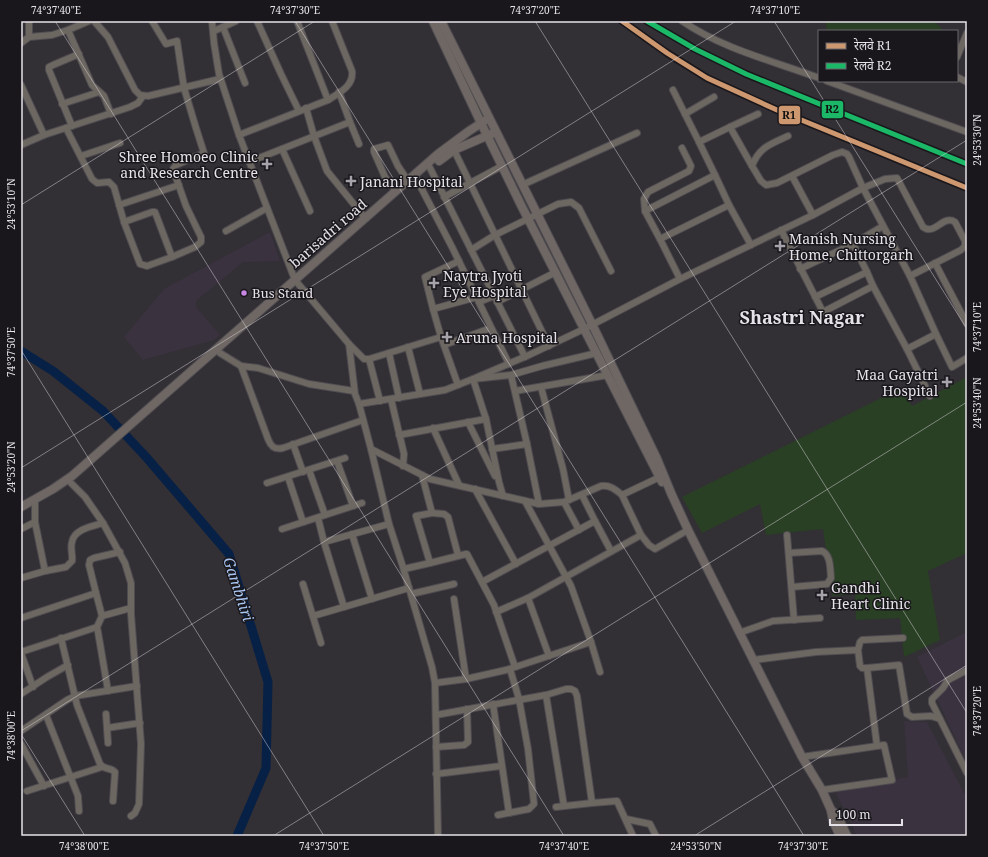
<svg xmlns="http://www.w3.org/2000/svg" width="988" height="857" viewBox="0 0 988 857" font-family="'Noto Serif','Noto Sans Devanagari',serif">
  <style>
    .built { fill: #3a323f }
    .green { fill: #294024 }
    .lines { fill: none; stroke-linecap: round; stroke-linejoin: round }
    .river { stroke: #072046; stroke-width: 9 }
    .minor-casing { stroke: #4f4c51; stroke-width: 8 }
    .major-casing { stroke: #4f4c51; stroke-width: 10 }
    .minor { stroke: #6d6761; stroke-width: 6 }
    .major { stroke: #6e6763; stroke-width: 8 }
    .rail-1-casing { stroke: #19171b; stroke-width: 8 }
    .rail-2-casing { stroke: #19171b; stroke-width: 8 }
    .rail-1 { stroke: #cd976f; stroke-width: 5 }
    .rail-2 { stroke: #1ab867; stroke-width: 5 }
    .ticks { fill: none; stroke: #e6e2e9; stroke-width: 1; stroke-opacity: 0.45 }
    .poi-dot { fill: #a7a3aa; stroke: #19171b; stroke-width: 1.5 }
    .bus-dot { fill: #c787e3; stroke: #19171b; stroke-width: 1.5 }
    .labels { text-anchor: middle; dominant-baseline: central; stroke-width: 3; stroke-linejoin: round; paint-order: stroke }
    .bus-label { font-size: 13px; fill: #e6e2e9; stroke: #19171b; text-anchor: start }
    .poi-label { font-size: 14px; fill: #e6e2e9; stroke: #19171b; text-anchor: start }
    .street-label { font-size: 14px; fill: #e6e2e9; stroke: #19171b }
    .water-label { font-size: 15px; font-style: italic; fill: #a8c5f1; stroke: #19171b }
    .district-label { font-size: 18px; font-weight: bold; fill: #e6e2e9; stroke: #19171b }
    .line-badge { stroke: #19171b; stroke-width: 1.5 }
    .pale-badge-label { font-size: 11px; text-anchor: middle; font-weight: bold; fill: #111 }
    .neatline { fill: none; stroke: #e6e2e9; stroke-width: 1.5 }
    .ticks-label { font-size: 10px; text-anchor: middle; fill: #e6e2e9 }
  </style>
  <rect width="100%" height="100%" fill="#322f35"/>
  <!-- built -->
  <g class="built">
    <path d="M270,232L280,261L243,262L196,301V307L220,335L214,340L143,360L124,337L164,289Z"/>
    <path d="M967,632V763L917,657Z"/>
    <path d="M904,721L927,722L967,799V836H857L835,791L908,777Z"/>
  </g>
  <!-- green -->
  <g class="green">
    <path d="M825,21H933L938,25L944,31H827Z"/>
    <path d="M967,377V553L928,571L940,640L904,657L900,618L856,620L855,594L832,596L823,529L766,535L760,504L702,533L682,497L901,388L912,406Z"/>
  </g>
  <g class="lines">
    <!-- river -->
    <path class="river" d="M21,351L53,371L103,411L147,458L229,554L268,682L266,768L237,836"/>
    <!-- minor casing -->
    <g class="minor-casing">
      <g id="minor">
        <path d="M29,21V37"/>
        <path d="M94,21L108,37L135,90L140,95L148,96L220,79"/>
        <path d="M212,21L214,43L219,74L239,135L295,280L349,344L355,394L359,404L445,390L473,379L529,355L584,329L680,279L813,215"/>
        <path d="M257,21L281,74L299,111"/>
        <path d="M297,21L328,100"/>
        <path d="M682,21C723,49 773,61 819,78"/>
        <path d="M223,27L245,83"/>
        <path d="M68,30L89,21"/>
        <path d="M214,31L236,21"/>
        <path d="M21,43L29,37L52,35L68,30L92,85L104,96L111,114"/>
        <path d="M957,57L967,33"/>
        <path d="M957,77L967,82"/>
        <path d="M827,81L967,132"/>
        <path d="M21,85L44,135"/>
        <path d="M673,90L699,142"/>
        <path d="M62,104L99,92"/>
        <path d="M306,108L314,136L327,171L365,218"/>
        <path d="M685,114L714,97"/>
        <path d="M350,122L359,144"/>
        <path d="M72,126L49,70V67L53,65L79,54"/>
        <path d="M730,127L758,114"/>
        <path d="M66,128L92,179L97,183L109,182L114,187L124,222L140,264L147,266L172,257"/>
        <path d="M239,135L328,100C339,93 354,86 352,71L332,21"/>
        <path d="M788,136C771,144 759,147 752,166L761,181L766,185L777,183L833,155L842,152L847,154L849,157L863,188L885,179L897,178L923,227C935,236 943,214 955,222L965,241V246L961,250L910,276L863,188L813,215L792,176"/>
        <path d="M21,145L44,135L130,107L138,103L143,96"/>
        <path d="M453,148L549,346"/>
        <path d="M282,149L310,211"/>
        <path d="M81,156L120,143"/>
        <path d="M249,162L350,122L339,92"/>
        <path d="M428,164L525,357"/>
        <path d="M715,175L699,142L730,127L752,166"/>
        <path d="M415,176L452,247L509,364"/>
        <path d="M522,185L637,133"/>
        <path d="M396,191L385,177L374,152V149L388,145L398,166L408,181"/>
        <path d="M444,197L502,166"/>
        <path d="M119,205L179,185"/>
        <path d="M645,211L644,199L648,192L689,171L691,166L682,148"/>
        <path d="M124,222L152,212H155L172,257L195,247L201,242V237L186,206L173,169L176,165L204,153L196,128L184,88L177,41L166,44L152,21"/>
        <path d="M781,230L823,312L873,286L867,272L815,297"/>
        <path d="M226,231L267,208"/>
        <path d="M660,239L645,211L715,175L729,205"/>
        <path d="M853,244L883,226"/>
        <path d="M471,250L495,235L558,204L571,202L579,208L611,271"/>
        <path d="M459,261L425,277L433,309L477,297"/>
        <path d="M935,263L967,324"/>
        <path d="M800,269L853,244L867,272"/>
        <path d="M910,276L936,334"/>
        <path d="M680,279L660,239L729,205L751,245"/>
        <path d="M873,286L907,349L936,334L952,367L967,358"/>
        <path d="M479,302L494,296"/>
        <path d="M497,302L556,272"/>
        <path d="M433,309L441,337"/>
        <path d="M349,344L364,359H369L441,337L458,385"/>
        <path d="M444,345L491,328"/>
        <path d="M408,347L420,394"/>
        <path d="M907,349L930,396"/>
        <path d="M220,353L241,366L258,368L309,384L354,391"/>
        <path d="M389,353L399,398"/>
        <path d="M369,359L380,401"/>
        <path d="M241,366L268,439C271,447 275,450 283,448L363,420"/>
        <path d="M511,375L527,444"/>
        <path d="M541,387L563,469L569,500"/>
        <path d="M515,391L608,375"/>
        <path d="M391,399L404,454L403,466"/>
        <path d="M359,404L371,449L430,479L539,504L564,502L601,486C610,485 615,489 622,495L662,476"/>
        <path d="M468,422L495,476"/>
        <path d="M433,428L459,485"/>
        <path d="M399,435L486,419"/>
        <path d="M293,444L303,472"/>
        <path d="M371,449L389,524L402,564L432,667L435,683L438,836"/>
        <path d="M492,449L527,444L539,504"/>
        <path d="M337,461L353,506"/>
        <path d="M309,470L325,515"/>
        <path d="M288,477L303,522"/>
        <path d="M71,483L85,497L103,523"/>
        <path d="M267,483L345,458"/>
        <path d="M475,489L516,564"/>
        <path d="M582,495L595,521"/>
        <path d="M622,495L641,535"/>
        <path d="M503,496L499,482L486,419L473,379L511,375L542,366L597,353"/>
        <path d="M35,500V522L45,571"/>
        <path d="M564,502L579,530"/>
        <path d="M432,513L444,514L448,517L458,555"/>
        <path d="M318,518L324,542L344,607"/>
        <path d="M21,529L35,522"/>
        <path d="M282,529L362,503"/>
        <path d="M352,534L372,599"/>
        <path d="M787,535L794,620"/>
        <path d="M324,542L389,524"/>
        <path d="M789,553L822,551C831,555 830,569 831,578L827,584L792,587"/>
        <path d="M430,563L466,554H467L494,605L515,667"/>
        <path d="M404,569L430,563L416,516L432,513L422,475"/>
        <path d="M21,578L45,571L66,567L72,561C73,555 70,548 72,542C74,529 93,526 103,523L125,563L131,583V614L141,744L139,804L135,813L131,816"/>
        <path d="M482,582L595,521L611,551"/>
        <path d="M303,584L321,643"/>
        <path d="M96,593L89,565L90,560L94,558L120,552"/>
        <path d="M411,594L454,584"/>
        <path d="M528,598L549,656"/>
        <path d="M454,599L466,679"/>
        <path d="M496,612L528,598L641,535L649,545L655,549L688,530"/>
        <path d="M102,616L97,627L98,632L108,691"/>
        <path d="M313,616L409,588"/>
        <path d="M21,618L96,593L102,616L131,608"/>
        <path d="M739,633L773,621L820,618"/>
        <path d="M61,638L77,705L100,764C104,770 110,767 115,772L113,801"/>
        <path d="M591,642L600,672"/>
        <path d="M858,650L860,642L862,640L903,638"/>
        <path d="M21,652L97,627"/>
        <path d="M21,653L33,687"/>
        <path d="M753,660L816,652L858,650L860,666L862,668H867L877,746"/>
        <path d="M867,668L899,665L907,714L912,717L931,716L940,719L967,773"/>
        <path d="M435,683L466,679L506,670L591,642L571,586L525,501"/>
        <path d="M21,694L47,677L68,665"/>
        <path d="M546,695L564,806"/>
        <path d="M493,704L509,813"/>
        <path d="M106,714L108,743"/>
        <path d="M46,715L78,796L79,811"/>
        <path d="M436,715L546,695L566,689H571L575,691L577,696L592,803L617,801L633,836"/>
        <path d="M940,719L932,703V699L943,688L948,680L967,670"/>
        <path d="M107,728L140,723"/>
        <path d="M21,731L67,700L75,696L137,686"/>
        <path d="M21,744L44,786"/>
        <path d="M436,747L464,745L468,742L467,709"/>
        <path d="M802,757L884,745L892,780L822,790"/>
        <path d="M436,774L501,766"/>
        <path d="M27,791L102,767"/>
        <path d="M556,807L592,803"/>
        <path d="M498,815L529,809L534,804L528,749L519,699L510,669"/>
        <path d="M626,819L650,824L656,836"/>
      </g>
    </g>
    <!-- major casing -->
    <g class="major-casing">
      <g id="major">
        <path d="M433,21L481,123L521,205L662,482"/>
        <path d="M441,21L592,324L657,459L671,493L688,530L802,757L822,790L831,810L833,821L840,836"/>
        <path d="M439,161L454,150L496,132"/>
        <path d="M21,507L53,489L72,476L438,154L469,131L489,118"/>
        <path d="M831,810L837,815L847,836"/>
      </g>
    </g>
    <!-- minor -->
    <use href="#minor" class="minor"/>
    <!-- major -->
    <use href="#major" class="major"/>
    <!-- rail-1 casing -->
    <g class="rail-1-casing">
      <path id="rail-1" d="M622,21L667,53L707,78L777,110L967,188"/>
    </g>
    <!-- rail-2 casing -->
    <g class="rail-2-casing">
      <path id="rail-2" d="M647,21L695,49L746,74L967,164"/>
    </g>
    <!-- rail-1 -->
    <use href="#rail-1" class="rail-1"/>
    <!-- rail-2 -->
    <use href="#rail-2" class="rail-2"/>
  </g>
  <!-- ticks -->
  <path class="ticks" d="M55,21L564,836M295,21L804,836M535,21L967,713M774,21L967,329M21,205L315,21M21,350L324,836M21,468L736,21M21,731L967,140M21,734L85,836M273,836L967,402M694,836L967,665"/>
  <!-- markers -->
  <g class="poi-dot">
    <path d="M265 158h4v4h4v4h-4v4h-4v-4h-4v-4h4z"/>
    <path d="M349 175h4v4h4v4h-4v4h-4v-4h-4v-4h4z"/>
    <path d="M778 240h4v4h4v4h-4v4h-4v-4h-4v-4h4z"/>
    <path d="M432 277h4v4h4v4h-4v4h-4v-4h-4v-4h4z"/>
    <path d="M445 331h4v4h4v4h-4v4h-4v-4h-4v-4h4z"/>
    <path d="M945 376h4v4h4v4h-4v4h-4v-4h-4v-4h4z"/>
    <path d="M820 589h4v4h4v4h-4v4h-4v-4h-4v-4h4z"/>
  </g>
  <circle class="bus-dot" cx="244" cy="293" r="3.5"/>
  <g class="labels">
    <!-- bus labels -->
    <g class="bus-label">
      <text x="252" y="293">Bus Stand</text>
    </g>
    <!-- poi labels -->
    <g class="poi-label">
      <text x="258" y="156" text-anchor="end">Shree Homoeo Clinic<tspan x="258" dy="16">and Research Centre</tspan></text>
      <text x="360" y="181">Janani Hospital</text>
      <text x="789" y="238">Manish Nursing<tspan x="789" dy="16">Home, Chittorgarh</tspan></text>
      <text x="443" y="275">Naytra Jyoti<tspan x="443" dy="16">Eye Hospital</tspan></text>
      <text x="456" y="337">Aruna Hospital</text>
      <text x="938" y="374" text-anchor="end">Maa Gayatri<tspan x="938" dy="16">Hospital</tspan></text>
      <text x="831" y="587">Gandhi<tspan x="831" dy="16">Heart Clinic</tspan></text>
    </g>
    <!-- street labels -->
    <g class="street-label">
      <text transform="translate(328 233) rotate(-41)">barisadri road</text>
    </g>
    <!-- water labels -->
    <g class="water-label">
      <text transform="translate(239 589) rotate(72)">Gambhiri</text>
    </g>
    <!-- district labels -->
    <g class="district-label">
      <text x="802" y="317">Shastri Nagar</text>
    </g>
  </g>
  <g class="line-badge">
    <rect x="821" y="100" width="23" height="19" rx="4" fill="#1ab867"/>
    <rect x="778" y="105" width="23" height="20" rx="4" fill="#cd976f"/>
  </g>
  <g class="pale-badge-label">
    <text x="832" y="113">R2</text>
    <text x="789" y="119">R1</text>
  </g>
  <!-- border -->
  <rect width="988" height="857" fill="none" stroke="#19171b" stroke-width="44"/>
  <!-- legend -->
  <rect x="818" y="30" width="140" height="52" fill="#19171b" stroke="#6b686d"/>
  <rect x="826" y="43" width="20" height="6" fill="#cd976f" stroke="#6b686d"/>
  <text x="854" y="50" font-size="12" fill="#e6e2e9">रेलवे R1</text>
  <rect x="826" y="63" width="20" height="6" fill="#1ab867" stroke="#6b686d"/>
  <text x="854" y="70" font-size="12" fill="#e6e2e9">रेलवे R2</text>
  <!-- scale -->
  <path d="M830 819v6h72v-6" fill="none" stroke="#e6e2e9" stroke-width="2"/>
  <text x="836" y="819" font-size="12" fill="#e6e2e9" stroke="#19171b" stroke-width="3" paint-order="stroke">100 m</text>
  <rect x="22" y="22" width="944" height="813" class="neatline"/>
  <g class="ticks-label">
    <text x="56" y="14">74°37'40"E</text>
    <text x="295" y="14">74°37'30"E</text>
    <text x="535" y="14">74°37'20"E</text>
    <text x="775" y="14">74°37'10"E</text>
    <text transform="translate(977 140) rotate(-90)" y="4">24°53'30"N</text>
    <text transform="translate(11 204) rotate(-90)" y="4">24°53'10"N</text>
    <text transform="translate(977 327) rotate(-90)" y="4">74°37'10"E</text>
    <text transform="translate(11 352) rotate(-90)" y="4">74°37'50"E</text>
    <text transform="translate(977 403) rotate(-90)" y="4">24°53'40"N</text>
    <text transform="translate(11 467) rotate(-90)" y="4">24°53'20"N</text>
    <text transform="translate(977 711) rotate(-90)" y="4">74°37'20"E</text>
    <text transform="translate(11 736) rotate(-90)" y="4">74°38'00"E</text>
    <text x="84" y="850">74°38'00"E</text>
    <text x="324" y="850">74°37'50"E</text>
    <text x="564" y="850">74°37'40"E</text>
    <text x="696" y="850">24°53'50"N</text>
    <text x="803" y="850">74°37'30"E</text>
  </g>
</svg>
